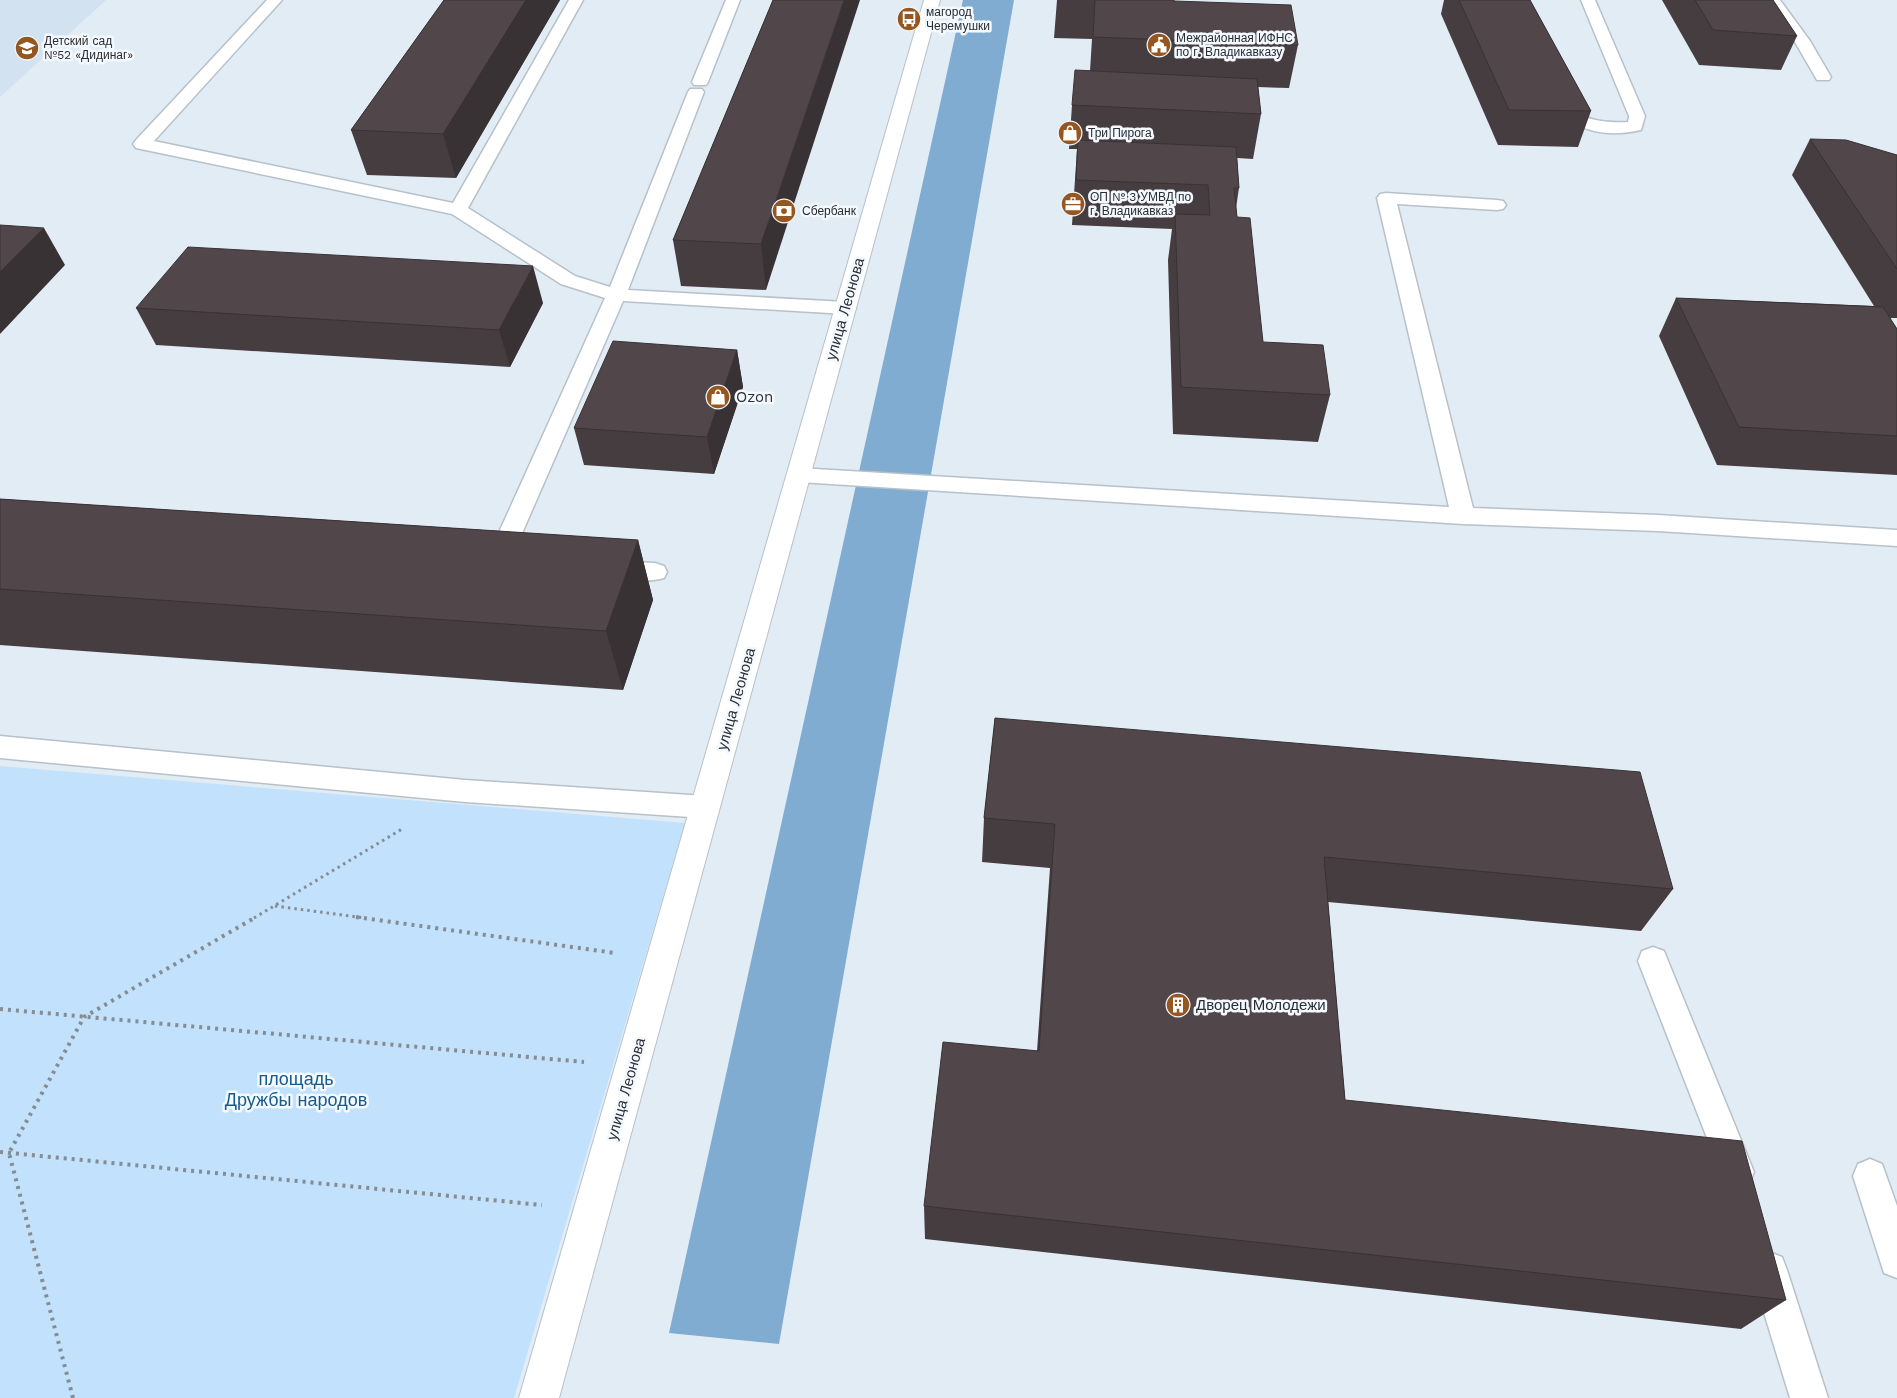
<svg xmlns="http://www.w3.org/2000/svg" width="1897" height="1398" viewBox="0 0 1897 1398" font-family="'Work Sans',sans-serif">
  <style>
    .built { fill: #d2e2f0 }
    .green { fill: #c2e1fc }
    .forest { fill: #81acd1 }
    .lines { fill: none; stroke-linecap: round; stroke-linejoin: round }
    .service-casing { stroke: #b7c1c9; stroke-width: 3 }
    .tertiary-casing { stroke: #b7c1c9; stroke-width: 2 }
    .path-far1 { stroke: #858c92; stroke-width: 3; stroke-dasharray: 2.5 4; stroke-linecap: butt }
    .path { stroke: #858c92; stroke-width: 4; stroke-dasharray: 3 5; stroke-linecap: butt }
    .service { fill: #fff; fill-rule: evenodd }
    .tertiary { fill: #fff; fill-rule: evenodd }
    .wall { fill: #463d40 }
    .shaded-wall { fill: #393234 }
    .building { fill: #51474b; stroke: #393234 }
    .labels { text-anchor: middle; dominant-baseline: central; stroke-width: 5; stroke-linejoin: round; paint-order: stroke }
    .far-poi-label { font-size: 12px; fill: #2a2d31; stroke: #f3f9fe; text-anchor: start }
    .street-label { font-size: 15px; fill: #2a2d31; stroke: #f3f9fe }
    .poi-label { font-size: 15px; fill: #2a2d31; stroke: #f3f9fe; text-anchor: start }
    .near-park-label { font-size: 18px; fill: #185b8b; stroke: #f3f9fe }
  </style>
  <rect width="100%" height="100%" fill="#e2ecf5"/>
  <!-- built -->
  <path class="built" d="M0,0H106L0,97Z"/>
  <!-- green -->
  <path class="green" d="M0,766L685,823L514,1398H0Z"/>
  <!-- forest -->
  <path class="forest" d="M963,0H1014L779,1344L669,1333Z"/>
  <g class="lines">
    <!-- service casing -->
    <g class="service-casing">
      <g id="service">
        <path d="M267,0H282L154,141L453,203L569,0H583L468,208L575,276L610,287L688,92L690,89H702L704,92L628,290L846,302L853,304L856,308L853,312L846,314L623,301L510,561L506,567L498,569L490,567L486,561L605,298L561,284L452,214L136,148L133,144L136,140Z"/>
        <path d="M726,0H740L708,82L706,85H694L692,82Z"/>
        <path d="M1581,0H1595L1645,116L1641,130C1615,136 1590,134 1568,120C1561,115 1555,112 1551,104L1553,101H1565C1579,121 1605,123 1628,122L1629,116Z"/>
        <path d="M1765,0H1780L1810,41L1831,77L1829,80H1817L1795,42Z"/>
        <path d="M1386,193L1497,200L1503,201L1506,205L1503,209L1497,210L1397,204L1473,508L1658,515L1897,530V546L1658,531L1463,524L799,482L791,480L788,475L791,470L799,468L1449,507L1377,198L1380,194Z"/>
        <path d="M609,561L655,563L664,566L667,572L664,578C646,583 618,580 600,575L597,569L600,563Z"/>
        <path d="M0,736L465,780L705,796L715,799L719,807L715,815L705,818L465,802L0,758Z"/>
        <path d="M1653,947L1664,951L1668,961L1754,1172L1749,1184L1737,1189L1725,1184L1638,961L1642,951Z"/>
        <path d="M1870,1159L1882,1164L1897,1206V1278L1884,1273L1853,1176L1858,1164Z"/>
        <path d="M1769,1252L1782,1257L1787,1270L1828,1398H1790L1751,1270L1756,1257Z"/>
      </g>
    </g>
    <!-- tertiary casing -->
    <g class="tertiary-casing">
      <path id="tertiary" d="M924,0H940L559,1398H519Z"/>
    </g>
    <!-- path-far1 -->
    <g class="path-far1">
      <path d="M275,906L365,918"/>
      <path d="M254,918L402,829"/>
    </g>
    <!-- path -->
    <g class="path">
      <path d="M356,917L615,953"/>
      <path d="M0,1009L584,1062"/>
      <path d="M0,1152L542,1205"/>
      <path d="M73,1398L9,1153L84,1017L256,917"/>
    </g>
    <!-- service -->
    <use href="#service" class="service"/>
    <!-- tertiary -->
    <use href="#tertiary" class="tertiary"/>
  </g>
  <!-- wall -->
  <g class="wall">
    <path d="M444,0H560L456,178L367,175L351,130Z"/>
    <path d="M773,0L766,290L681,286L673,240Z"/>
    <path d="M1057,0H1174V1L1298,45L1289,88L1258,87L1261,114L1253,159L1237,158L1239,188L1236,208L1237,217L1263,342L1330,395L1318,442L1173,434L1168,260L1172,229L1072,225L1077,149H1069L1072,105L1090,71L1092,39L1054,38Z"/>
    <path d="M1444,0H1530L1591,111L1578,147L1498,145L1441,14Z"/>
    <path d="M1662,0H1773L1797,36L1781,70L1699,65Z"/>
    <path d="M1810,139L1897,155V318H1890L1897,329V475L1717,465L1659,336L1676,298L1874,306L1792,175Z"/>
    <path d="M543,303L510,367L156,345L136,308Z"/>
    <path d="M737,350L743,387L714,474L584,465L574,428Z"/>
    <path d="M0,499L638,540L653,600L623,690L0,645Z"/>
    <path d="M995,718L1673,889L1641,931L1328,902L1345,1100L1786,1300L1741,1329L925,1239L924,1206L1037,1051L1050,868L982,862L984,818Z"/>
  </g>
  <!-- shaded-wall -->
  <g class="shaded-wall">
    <path d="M526,0H560L456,178L443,134Z"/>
    <path d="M844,0H860L766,290L761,244Z"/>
    <path d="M44,228L65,265L0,334V272Z"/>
    <path d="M533,266L543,303L510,367L499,330Z"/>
    <path d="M737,350L743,387L714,474L707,437Z"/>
    <path d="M638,540L653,600L623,690L606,631Z"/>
  </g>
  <!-- building -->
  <g class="building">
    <path d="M444,0H526L443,134L351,130Z"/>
    <path d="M773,0H844L761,244L673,240Z"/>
    <path d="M1095,0H1174V1L1291,5L1298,45L1093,37Z"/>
    <path d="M1459,0H1530L1591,111L1509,110Z"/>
    <path d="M1695,0H1773L1797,36L1713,30Z"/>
    <path d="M1075,70L1257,79L1261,114L1072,105Z"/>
    <path d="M1810,139L1846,140L1897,155V269Z"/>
    <path d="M1078,140L1236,147L1239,188H1234L1237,217L1250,218L1263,342L1323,345L1330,395L1181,387L1175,214L1210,215L1208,185L1076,180Z"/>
    <path d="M0,225L44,228L0,272Z"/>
    <path d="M188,247L533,266L499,330L136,308Z"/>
    <path d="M1676,298L1883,307L1897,329V436L1739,427Z"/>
    <path d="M613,341L737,350L707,437L574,428Z"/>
    <path d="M0,499L638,540L606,631L0,589Z"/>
    <path d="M995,718L1640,772L1673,889L1324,857L1345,1100L1742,1141L1786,1300L924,1206L943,1042L1039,1051L1055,824L984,818Z"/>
  </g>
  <!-- icons -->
  <defs>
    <g id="bus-disc" transform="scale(1.25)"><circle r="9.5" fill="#965620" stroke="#f3f9fe"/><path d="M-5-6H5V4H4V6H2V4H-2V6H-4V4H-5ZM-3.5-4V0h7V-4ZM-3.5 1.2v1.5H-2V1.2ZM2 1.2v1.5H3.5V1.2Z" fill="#fff"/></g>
    <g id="civic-disc" transform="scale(1.25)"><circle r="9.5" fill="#965620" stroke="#f3f9fe"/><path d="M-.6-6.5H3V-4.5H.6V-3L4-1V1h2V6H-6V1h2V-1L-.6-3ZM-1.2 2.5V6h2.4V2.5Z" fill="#fff"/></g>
    <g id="school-disc" transform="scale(1.25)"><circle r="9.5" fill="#965620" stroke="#f3f9fe"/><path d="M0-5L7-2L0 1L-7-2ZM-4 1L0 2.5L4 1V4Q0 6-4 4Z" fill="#fff"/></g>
    <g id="shop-disc" transform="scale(1.25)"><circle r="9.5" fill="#965620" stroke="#f3f9fe"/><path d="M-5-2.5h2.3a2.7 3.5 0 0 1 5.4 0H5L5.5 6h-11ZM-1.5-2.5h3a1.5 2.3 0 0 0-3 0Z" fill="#fff"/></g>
    <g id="office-disc" transform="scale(1.25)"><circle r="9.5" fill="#965620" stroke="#f3f9fe"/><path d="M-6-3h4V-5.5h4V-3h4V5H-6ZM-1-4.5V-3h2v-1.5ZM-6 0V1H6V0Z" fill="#fff"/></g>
    <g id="bank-disc" transform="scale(1.25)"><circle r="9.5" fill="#965620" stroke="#f3f9fe"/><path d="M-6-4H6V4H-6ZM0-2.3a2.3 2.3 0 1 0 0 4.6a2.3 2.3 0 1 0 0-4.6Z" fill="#fff"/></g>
    <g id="building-disc" transform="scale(1.25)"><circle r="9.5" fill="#965620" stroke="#f3f9fe"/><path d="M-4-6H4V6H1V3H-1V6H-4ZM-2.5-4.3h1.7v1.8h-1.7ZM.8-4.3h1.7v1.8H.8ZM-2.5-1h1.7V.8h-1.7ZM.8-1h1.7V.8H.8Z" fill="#fff"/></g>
  </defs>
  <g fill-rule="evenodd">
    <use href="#bus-disc" x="909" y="19"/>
    <use href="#civic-disc" x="1159" y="45"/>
    <use href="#school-disc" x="27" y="48"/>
    <use href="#shop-disc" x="1070" y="133"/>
    <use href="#office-disc" x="1073" y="204"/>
    <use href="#bank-disc" x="784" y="211"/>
    <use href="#shop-disc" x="718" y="397"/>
    <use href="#building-disc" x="1178" y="1005"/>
  </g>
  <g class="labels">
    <!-- far-poi labels -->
    <g class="far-poi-label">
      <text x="926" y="12">магород<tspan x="926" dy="14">Черемушки</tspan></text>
      <text x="1176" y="38">Межрайонная ИФНС<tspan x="1176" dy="14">по г. Владикавказу</tspan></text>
      <text x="44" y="41">Детский сад<tspan x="44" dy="14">№52 «Дидинаг»</tspan></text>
      <text x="1088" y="133">Три Пирога</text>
      <text x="1090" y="197">ОП № 3 УМВД по<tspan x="1090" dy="14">г. Владикавказ</tspan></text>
      <text x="802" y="211">Сбербанк</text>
    </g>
    <!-- street labels -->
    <g class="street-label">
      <text transform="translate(845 309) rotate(-74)">улица Леонова</text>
      <text transform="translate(736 699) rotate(-74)">улица Леонова</text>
      <text transform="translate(626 1089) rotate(-74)">улица Леонова</text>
    </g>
    <!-- poi labels -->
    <g class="poi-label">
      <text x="736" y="397">Ozon</text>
      <text x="1196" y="1005">Дворец Молодежи</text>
    </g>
    <!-- near-park labels -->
    <g class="near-park-label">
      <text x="296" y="1078">площадь<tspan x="296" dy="21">Дружбы народов</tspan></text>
    </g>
  </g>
</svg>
